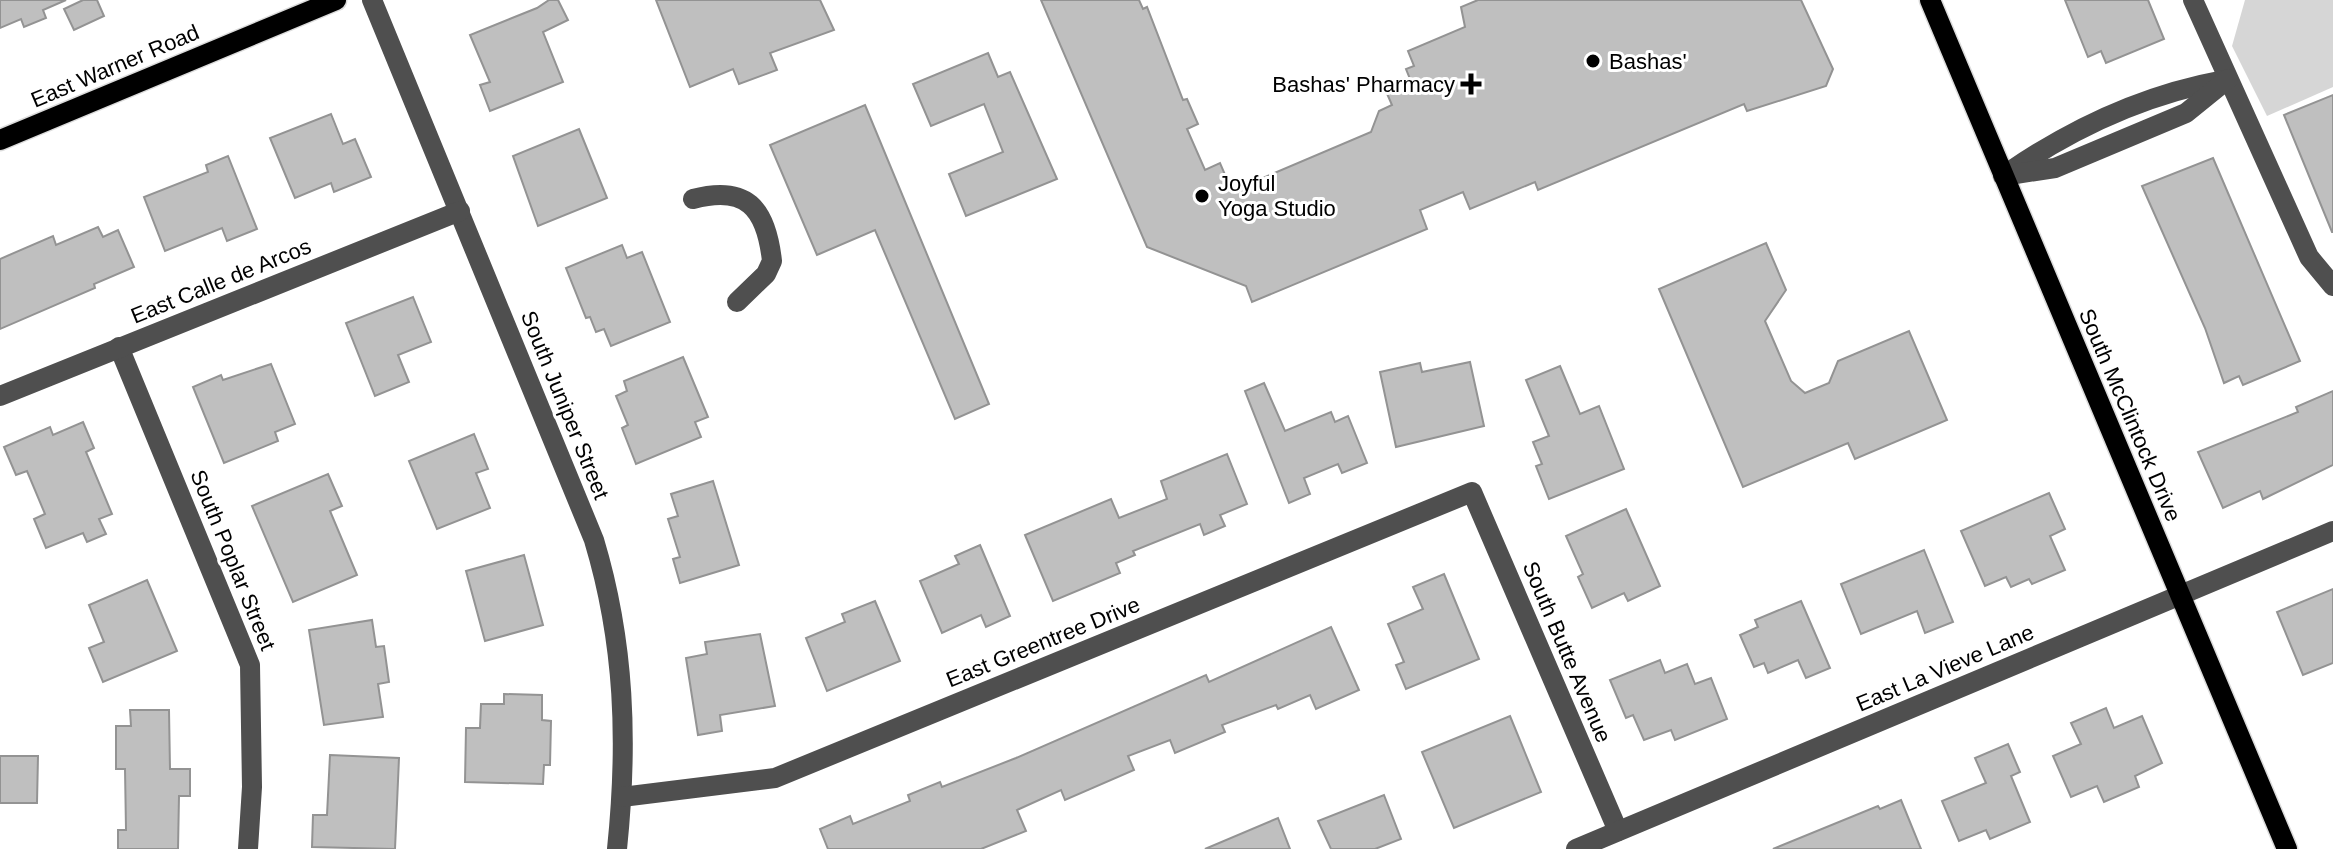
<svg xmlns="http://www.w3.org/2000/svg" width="2333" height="849" viewBox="0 0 2333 849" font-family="Arial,sans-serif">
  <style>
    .green { fill: #d6d6d6 }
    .building { fill: #bfbfbf; stroke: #939393; stroke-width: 2 }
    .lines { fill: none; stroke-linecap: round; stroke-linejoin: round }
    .major-casing { stroke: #dbdbdb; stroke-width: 23 }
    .minor { stroke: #4f4f4f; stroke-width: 20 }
    .major { stroke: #000; stroke-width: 20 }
    .poi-dot { fill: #000; stroke: #fff; stroke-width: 3 }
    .labels { text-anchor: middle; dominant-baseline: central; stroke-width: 6; stroke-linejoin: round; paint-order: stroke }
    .poi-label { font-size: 22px; fill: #000; stroke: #fff; text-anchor: start }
    .street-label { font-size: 22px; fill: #000; stroke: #fff }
  </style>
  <rect width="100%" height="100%" fill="#fff"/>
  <!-- green -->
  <path class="green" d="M2245,0H2333V87L2267,116L2232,46Z"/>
  <!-- building -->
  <g class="building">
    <path d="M0,0H66L43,10L46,18L24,27L21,19L0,28Z"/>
    <path d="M83,0H97L104,16L74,30L64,9Z"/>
    <path d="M549,0H558L568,20L543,32L563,82L490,111L480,85L490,82L470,35L537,8Z"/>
    <path d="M656,0H820L834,30L770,53L777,70L739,84L733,69L690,87Z"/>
    <path d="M1041,0H1139L1143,9L1147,7L1183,100L1187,99L1198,124L1187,129L1205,170L1220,163L1232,191L1371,132L1379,111L1392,105L1385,89L1410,79L1406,69L1414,66L1408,51L1465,27L1461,7L1478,0H1801L1833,69L1826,86L1747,111L1744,104L1538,190L1535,182L1470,209L1463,192L1420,210L1427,229L1252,302L1246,286L1147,247Z"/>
    <path d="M2065,0H2148L2164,39L2106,63L2101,51L2088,57Z"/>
    <path d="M988,53L998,77L1010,72L1057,179L966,216L949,174L1003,152L984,104L931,126L913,84Z"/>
    <path d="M2333,95V232H2332L2284,115Z"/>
    <path d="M865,105L989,404L955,419L875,230L817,255L770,145Z"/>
    <path d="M331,114L343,144L355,139L371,177L334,192L331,183L295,198L270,138Z"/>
    <path d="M579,129L607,198L538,226L513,156Z"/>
    <path d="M228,156L257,229L227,241L222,228L165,251L144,197L208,172L206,165Z"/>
    <path d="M2213,158L2300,361L2243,385L2239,376L2224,383L2205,328L2142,186Z"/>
    <path d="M98,227L103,237L118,230L134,267L94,284L95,288L0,329V259L53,236L56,245Z"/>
    <path d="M1766,243L1786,290L1765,321L1791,381L1805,393L1829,383L1838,361L1909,331L1947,420L1855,459L1848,443L1743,487L1659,289Z"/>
    <path d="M622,245L627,258L642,252L670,322L611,346L604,329L596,332L590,317L586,318L566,268Z"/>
    <path d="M413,297L431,342L398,355L409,382L375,396L346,323Z"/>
    <path d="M683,357L708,417L695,422L701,437L636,464L622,428L628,425L616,396L627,391L624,381Z"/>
    <path d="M1470,362L1484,426L1396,447L1380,372L1420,363L1422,372Z"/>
    <path d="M271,364L295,424L275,432L278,441L224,463L193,387L221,375L223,380Z"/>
    <path d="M1560,366L1580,414L1599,406L1624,469L1549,499L1536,466L1542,464L1533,442L1549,436L1526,380Z"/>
    <path d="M1264,383L1285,431L1331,412L1335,422L1348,416L1367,463L1342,473L1338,464L1304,478L1310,494L1289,503L1245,391Z"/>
    <path d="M2333,391V465L2263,499L2260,491L2223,508L2198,452L2298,412L2296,407Z"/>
    <path d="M83,422L94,448L86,452L112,514L99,519L106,534L87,542L83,533L46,548L34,519L45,514L27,471L16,475L4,447L50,427L53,435Z"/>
    <path d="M474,434L488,469L476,473L490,508L437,529L409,461Z"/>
    <path d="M1227,454L1247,504L1220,515L1225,526L1204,535L1200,524L1133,551L1135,555L1116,563L1120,573L1053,601L1025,535L1111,499L1119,518L1167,499L1161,481Z"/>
    <path d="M328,474L342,506L330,511L357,575L293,602L252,506Z"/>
    <path d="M713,481L739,565L680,583L673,559L680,557L668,519L678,516L671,494Z"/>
    <path d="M2049,493L2065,529L2050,536L2065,570L2032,584L2029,579L2011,587L2006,577L1985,586L1961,531Z"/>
    <path d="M1626,509L1660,586L1628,601L1624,593L1592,608L1578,577L1583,574L1566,536Z"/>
    <path d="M980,545L1010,616L986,627L981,615L942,633L920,581L959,564L955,556Z"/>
    <path d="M1924,550L1953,622L1925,633L1917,611L1861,634L1841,584Z"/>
    <path d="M524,555L543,625L485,641L466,571Z"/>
    <path d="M1444,574L1479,659L1406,689L1396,665L1404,662L1388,624L1423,609L1413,587Z"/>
    <path d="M147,580L177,651L103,682L89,648L104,642L89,605Z"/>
    <path d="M2333,589V663L2303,675L2277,612Z"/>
    <path d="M875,601L900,661L827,691L806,638L845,622L842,614Z"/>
    <path d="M1801,601L1830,668L1806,678L1798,660L1768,673L1764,663L1754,667L1740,635L1758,627L1755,620Z"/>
    <path d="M372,620L376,647L384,646L389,682L378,684L383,717L324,725L309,630Z"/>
    <path d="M1331,627L1359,690L1316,709L1310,695L1278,709L1276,705L1222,725L1225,732L1175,753L1170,740L1128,756L1134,770L1065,800L1061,790L1017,810L1026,831L981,849H828L820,829L850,816L853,824L910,801L908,795L940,782L942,787L1016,758L1206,675L1209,682Z"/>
    <path d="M760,634L775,706L720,715L722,731L698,735L686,658L707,654L705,642Z"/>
    <path d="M1660,660L1665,673L1687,664L1695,684L1711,678L1727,719L1675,740L1671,730L1644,740L1633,715L1626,718L1610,680Z"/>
    <path d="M504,694L542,695V720L551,721L550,765H544L543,784L465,782L466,728H480L481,704H504Z"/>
    <path d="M2106,708L2114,728L2142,716L2162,763L2135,776L2139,787L2104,802L2097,786L2071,797L2053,756L2081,744L2071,723Z"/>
    <path d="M130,710H169L170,769H190V796H179L178,849H118V830H126L125,769H116V726H131Z"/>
    <path d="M1510,716L1541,792L1454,828L1422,752Z"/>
    <path d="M2008,744L2020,772L2011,776L2030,822L1990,839L1986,830L1959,841L1942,801L1986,783L1975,758Z"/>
    <path d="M330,755L399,758L395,849L312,847L313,815H327Z"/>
    <path d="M0,756H38L37,803H0Z"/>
    <path d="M1384,795L1401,839L1375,849H1331L1318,821Z"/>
    <path d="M1901,800L1921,849H1773L1878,806L1880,809Z"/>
    <path d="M1278,818L1290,849H1205Z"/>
  </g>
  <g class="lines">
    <!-- major casing -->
    <g class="major-casing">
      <g id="major">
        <path d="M1930,0L2287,849"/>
        <path d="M0,140L336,0"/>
      </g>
    </g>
    <!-- minor -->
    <g class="minor">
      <path d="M372,0L594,540C625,643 628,743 617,849"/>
      <path d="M2193,0L2309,257L2333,286"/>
      <path d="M2009,172C2073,128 2147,94 2224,80"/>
      <path d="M2003,176L2055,168L2186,113L2228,79"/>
      <path d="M693,199C746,185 766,207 772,261L766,274L737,302"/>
      <path d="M119,347L250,665L252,787L248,849"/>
      <path d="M0,396L460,211"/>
      <path d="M622,797L775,778L1472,492L1618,831"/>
      <path d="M1576,849L2333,531"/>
    </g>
    <!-- major -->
    <use href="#major" class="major"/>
  </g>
  <!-- markers -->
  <g class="poi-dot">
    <circle cx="1593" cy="61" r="8"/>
    <path d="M1467 72h8v8h8v8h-8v8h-8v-8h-8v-8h8z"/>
    <circle cx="1202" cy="196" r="8"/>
  </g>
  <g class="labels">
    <!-- poi labels -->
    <g class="poi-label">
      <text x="1609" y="61">Bashas'</text>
      <text x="1455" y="84" text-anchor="end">Bashas' Pharmacy</text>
      <text x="1218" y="183">Joyful<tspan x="1218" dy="25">Yoga Studio</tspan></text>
    </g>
    <!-- street labels -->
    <g class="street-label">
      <text transform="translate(115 66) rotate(-23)">East Warner Road</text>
      <text transform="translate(221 281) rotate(-22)">East Calle de Arcos</text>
      <text transform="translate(565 405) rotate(68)">South Juniper Street</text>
      <text transform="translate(2130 415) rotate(67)">South McClintock Drive</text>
      <text transform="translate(233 560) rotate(68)">South Poplar Street</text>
      <text transform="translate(1043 642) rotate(-22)">East Greentree Drive</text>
      <text transform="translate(1567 652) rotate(67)">South Butte Avenue</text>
      <text transform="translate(1945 668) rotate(-23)">East La Vieve Lane</text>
    </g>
  </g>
</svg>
